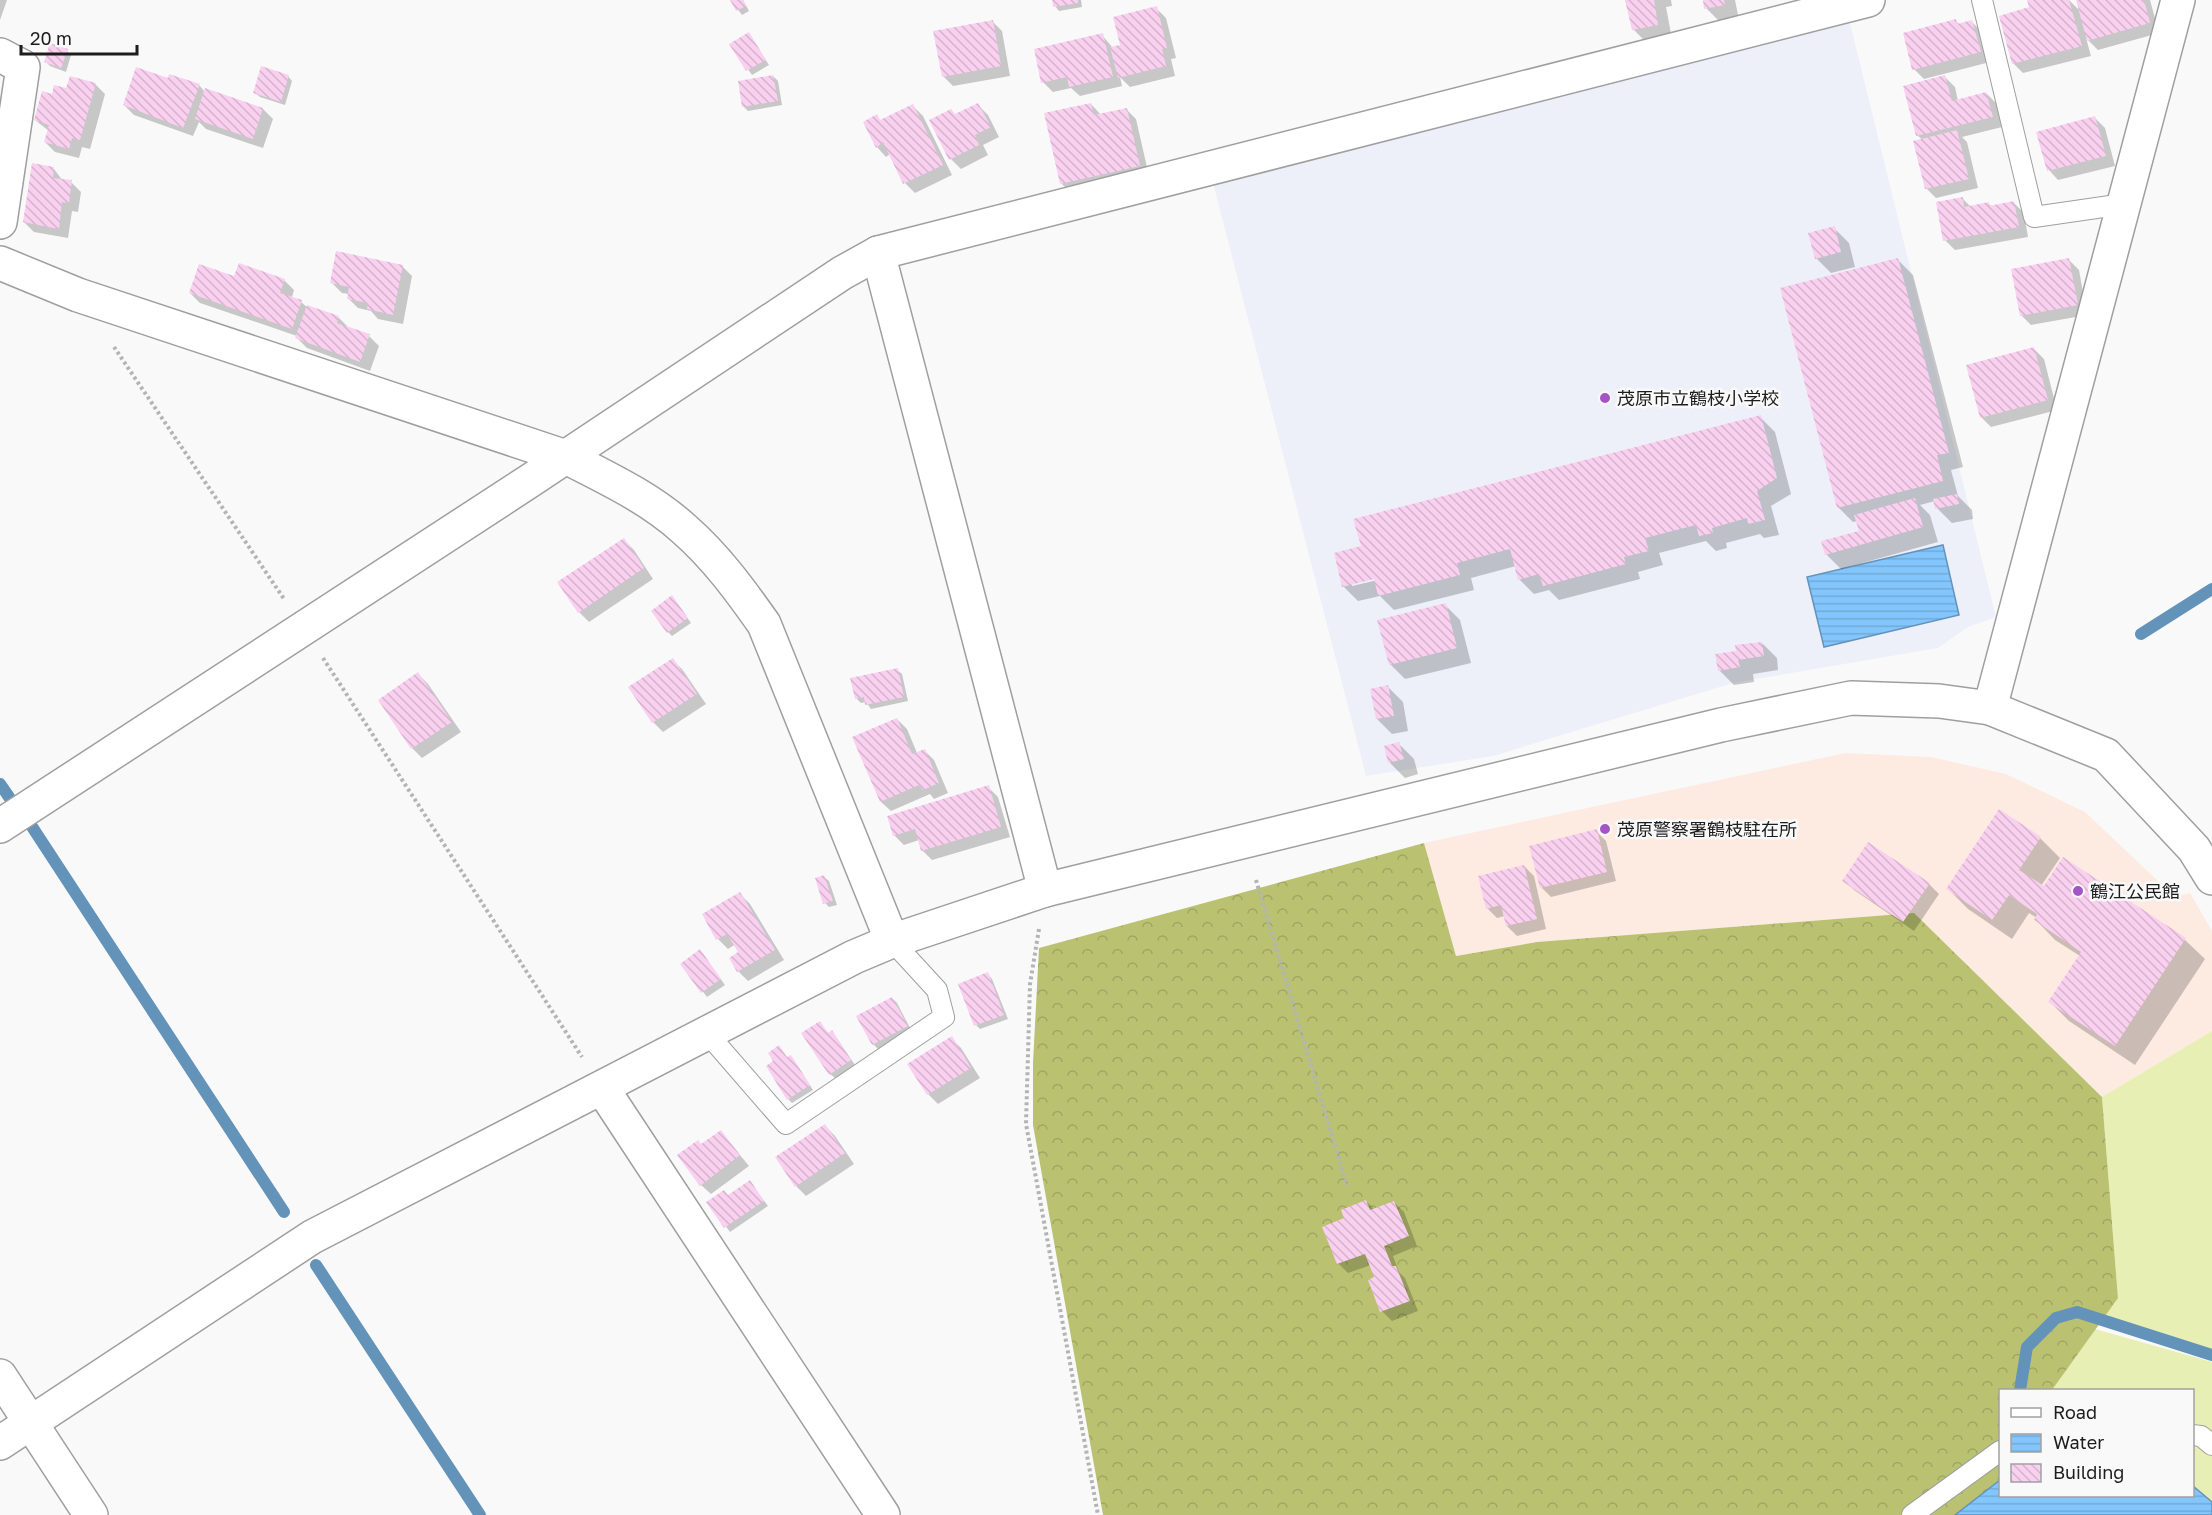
<svg xmlns="http://www.w3.org/2000/svg" width="2212" height="1515" viewBox="0 0 2212 1515" font-family="'Golos Text','Noto Sans JP',sans-serif">
  <style>
    .commercial { fill: #fdebe1 }
    .built { fill: #eef0f9 }
    .grass { fill: #e8efb4 }
    .forest { fill: url(#forest-crowns) }
    .water { fill: url(#water-rules); stroke: #6493ba; stroke-width: 1.5 }
    .shadow { fill: #0003; fill-rule: evenodd }
    .lines { fill: none; stroke-linecap: round; stroke-linejoin: round }
    .stream { stroke: #6493ba; stroke-width: 12 }
    .building { fill: url(#building-back-hatch) }
    .service-casing { stroke: #9f9fa0; stroke-width: 22 }
    .minor-casing { stroke: #9f9fa0; stroke-width: 36 }
    .tertiary-casing { stroke: #9f9fa0; stroke-width: 36 }
    .secondary-casing { stroke: #9f9fa0; stroke-width: 36 }
    .path { stroke: #b4b4b5; stroke-width: 4; stroke-dasharray: 3 3; stroke-linecap: butt }
    .service { stroke: #fff; stroke-width: 20 }
    .minor { stroke: #fff; stroke-width: 33 }
    .tertiary { stroke: #fff; stroke-width: 33 }
    .secondary { stroke: #fff; stroke-width: 33 }
    .poi-dot { fill: #a554c4; stroke: #f9f9fa; stroke-width: 2 }
    .labels { text-anchor: middle; dominant-baseline: central; stroke-width: 5; stroke-linejoin: round; paint-order: stroke }
    .poi-label { font-size: 18px; fill: #1d1d1e; stroke: #f9f9fa; text-anchor: start }
  </style>
  <defs>
    <pattern id="forest-crowns" width="20" height="18" patternUnits="userSpaceOnUse" patternTransform="scale(1.5)"><rect width="20" height="18" fill="#bac272"/><path d="M2 6a3 3 0 1 1 6 0M12 15a3 3 0 1 1 6 0" fill="none" stroke="#9fa662"/></pattern>
    <pattern id="water-rules" width="6" height="5" patternUnits="userSpaceOnUse" patternTransform="scale(1.5)"><rect width="6" height="5" fill="#83c6fd"/><path d="M0 2.5h6" fill="none" stroke="#71aad8"/></pattern>
    <pattern id="building-back-hatch" width="6" height="6" patternUnits="userSpaceOnUse" patternTransform="scale(1.5)"><rect width="6" height="6" fill="#fad0f0"/><path d="M-1 5l2 2M0 0l6 6M5-1l2 2" fill="none" stroke="#d6b2cd"/></pattern>
  </defs>
  <rect width="100%" height="100%" fill="#f9f9fa"/>
  <!-- commercial -->
  <path class="commercial" d="M1845,753L1931,757L2006,774L2085,812L2175,897L2190,893L2212,931V1031L2102,1097L1914,913L1537,942L1456,956L1424,843Z"/>
  <!-- built -->
  <path class="built" d="M1848,15L1996,617L1968,627L1938,648L1733,683L1493,756L1366,776L1212,179Z"/>
  <!-- grass -->
  <g class="grass">
    <path d="M2212,1031V1349L2104,1317L2118,1297L2102,1097Z"/>
    <path d="M2095,1329L2212,1362V1435L2193,1428L2192,1390H2052Z"/>
    <path d="M2192,1443H2197L2212,1456V1502L2193,1486Z"/>
  </g>
  <!-- forest -->
  <path class="forest" d="M1424,843L1456,956L1537,942L1914,913L2102,1097L2118,1298L2052,1390H2000V1480L1955,1515H1103L1033,1125V1063L1039,948Z"/>
  <!-- water -->
  <g class="water">
    <path d="M1943,545L1959,615L1824,647L1807,577Z"/>
    <path d="M2000,1480V1496H2192L2193,1486L2212,1502V1515H1955Z"/>
  </g>
  <!-- shadow -->
  <g class="shadow">
    <path d="M0,0H7L0,20Z"/>
    <path d="M731,0H743L749,11L742,15Z"/>
    <path d="M1054,0H1081L1082,7L1059,11L1055,6Z"/>
    <path d="M1625,0H1671L1672,6L1666,7L1672,39L1648,44L1633,29Z"/>
    <path d="M1704,0H1735L1739,20L1721,23L1706,8Z"/>
    <path d="M2029,0H2069L2080,11L2077,0H2150L2159,33L2098,50L2086,38L2091,56L2023,73L2013,63L2031,9Z"/>
    <path d="M1156,8L1166,18L1176,58L1171,59L1175,76L1130,87L1120,77L1122,86L1080,96L1071,88L1053,92L1043,82L1102,35L1113,48L1122,47Z"/>
    <path d="M992,21L1002,31L1010,76L953,86L943,76Z"/>
    <path d="M1955,21L1960,25L1972,22L1982,32L1990,62L1924,79L1914,69Z"/>
    <path d="M749,34L769,65L752,75L731,45Z"/>
    <path d="M67,51L71,55L66,72L50,66L46,62Z"/>
    <path d="M288,76L292,81L285,105L260,97L255,93Z"/>
    <path d="M773,76L778,81L782,105L748,111L743,106Z"/>
    <path d="M1945,77L1955,87L1958,101L1986,93L1996,103L2002,127L1962,137L1967,142L1978,188L1936,198L1926,188L1923,140L1918,136Z"/>
    <path d="M169,80L199,85L205,92L263,109L273,119L263,148L206,129L199,122L193,136L134,115L124,105Z"/>
    <path d="M95,84L105,94L90,149L82,147L79,158L55,152L45,142L49,131L35,120L53,96L67,90Z"/>
    <path d="M1091,104L1101,115L1126,109L1136,119L1149,176L1071,193L1061,183Z"/>
    <path d="M978,105L988,115L999,137L983,145L988,155L961,169L951,159L956,115Z"/>
    <path d="M913,106L923,116L952,175L915,193L905,183L890,154L886,157L877,147L865,122L876,116L881,121Z"/>
    <path d="M2095,118L2105,128L2115,166L2058,180L2049,170Z"/>
    <path d="M54,169L63,181L71,182L81,192L78,212L72,211L68,238L34,232L24,222Z"/>
    <path d="M1962,198L1971,207L1988,203L1992,207L2014,203L2024,213L2028,237L1955,250L1945,240Z"/>
    <path d="M1834,228L1849,243L1855,267L1831,273L1816,258Z"/>
    <path d="M1898,260L1913,275L1963,467L1951,470L1958,496L1972,510L1973,519L1952,523L1937,508L1935,501L1920,505L1930,515L1938,542L1841,569L1826,554L1861,532L1858,521L1853,522L1838,507Z"/>
    <path d="M2069,260L2079,270L2087,315L2031,325L2021,315Z"/>
    <path d="M402,266L412,276L403,324L378,319L371,311L358,308L348,298L349,294L342,293L332,283Z"/>
    <path d="M235,278L284,280L294,290L292,297L301,302L308,308L338,317L348,327L369,336L379,346L370,371L307,348L297,338V336L200,303L190,293Z"/>
    <path d="M2034,349L2044,359L2057,410L1991,427L1981,417Z"/>
    <path d="M1760,417L1775,432L1791,494L1771,506L1779,535L1764,538L1760,534L1726,543L1727,548L1716,551L1706,541L1659,553L1663,565L1638,572L1640,579L1559,600L1549,590L1534,594L1519,579L1516,566L1471,578L1474,590L1394,610L1380,596L1358,601L1343,586L1363,547ZM1381,576L1382,579L1352,586V583Z"/>
    <path d="M624,540L634,550L653,579L589,622L579,612Z"/>
    <path d="M676,602L691,623L672,636L668,632Z"/>
    <path d="M1445,605L1460,620L1471,663L1405,679L1390,664Z"/>
    <path d="M1762,643L1777,658L1778,670L1753,674L1754,682L1734,685L1719,670L1738,652Z"/>
    <path d="M672,660L682,669L706,704L663,732L653,722L630,688Z"/>
    <path d="M897,670L902,674L908,701L871,709L866,702L861,703L856,698Z"/>
    <path d="M418,674L428,684L461,732L422,758L412,748Z"/>
    <path d="M1388,687L1403,702L1408,731L1392,734L1377,719Z"/>
    <path d="M897,719L907,729L917,753L924,750L934,760L948,793L934,799L930,794L891,811L881,802Z"/>
    <path d="M1399,744L1414,759L1418,774L1405,778L1390,763Z"/>
    <path d="M988,787L998,797L1010,837L932,860L922,850L919,840L904,845L894,835Z"/>
    <path d="M2000,812L2040,838L2060,858L2041,886L2044,888L2064,859L2185,940L2205,959L2135,1065L2069,1021L2050,1002L2080,956L2055,940L2036,920L2037,918L2029,913L2012,939L1968,909L1948,889Z"/>
    <path d="M1596,831L1606,841L1616,881L1551,897L1541,887Z"/>
    <path d="M1524,866L1534,876L1546,929L1517,936L1507,926L1505,916L1497,918L1487,908Z"/>
    <path d="M824,877L829,881L837,905L829,907L825,903Z"/>
    <path d="M1844,880L1929,884L1939,894L1914,931L1854,890Z"/>
    <path d="M740,894L750,904L784,960L748,981L738,971L740,952L736,944L728,949L718,939L704,915Z"/>
    <path d="M704,956L725,985L707,997L682,964Z"/>
    <path d="M988,974L992,979L1008,1019L980,1029L976,1025Z"/>
    <path d="M892,998L897,1003L911,1030L878,1049L873,1044Z"/>
    <path d="M820,1023L829,1034L832,1032L836,1037L855,1065L835,1078L830,1074Z"/>
    <path d="M951,1038L961,1048L980,1078L938,1104L928,1094Z"/>
    <path d="M779,1047L788,1059L795,1062L813,1090L792,1103L788,1099L776,1062Z"/>
    <path d="M825,1126L835,1136L854,1164L806,1196L796,1186Z"/>
    <path d="M721,1132L749,1166L711,1194L701,1185L702,1146Z"/>
    <path d="M750,1182L768,1206L730,1232L708,1202L728,1197Z"/>
    <path d="M1366,1201L1375,1210L1394,1202L1404,1212L1417,1246L1393,1256L1399,1272L1405,1278L1418,1311L1392,1321L1382,1311L1376,1278L1371,1265L1348,1273L1338,1263L1346,1219Z"/>
  </g>
  <g class="lines">
    <!-- stream -->
    <g class="stream">
      <path d="M2141,634L2212,589"/>
      <path d="M0,784L9,797"/>
      <path d="M27,819L284,1212"/>
      <path d="M316,1265L480,1515"/>
      <path d="M2020,1390L2027,1347L2056,1318L2077,1312L2212,1355"/>
    </g>
  </g>
  <!-- building -->
  <g class="building">
    <path d="M730,0H743L746,6L736,11Z"/>
    <path d="M1052,0H1078V3L1053,7Z"/>
    <path d="M1625,0H1654L1658,25L1632,30Z"/>
    <path d="M1703,0H1724L1725,5L1704,9Z"/>
    <path d="M2027,0H2069L2082,46L2012,64L1999,16L2029,7Z"/>
    <path d="M2076,0H2144L2150,23L2087,41Z"/>
    <path d="M1157,6L1167,48L1162,49L1166,66L1118,78L1110,47L1120,45L1113,17Z"/>
    <path d="M1956,19L1957,24L1972,20L1981,52L1912,70L1903,33Z"/>
    <path d="M993,20L1001,66L942,77L933,31Z"/>
    <path d="M749,32L766,60L746,71L729,44Z"/>
    <path d="M1103,33L1113,77L1069,87L1067,77L1041,83L1034,49Z"/>
    <path d="M50,43L68,49L61,68L44,62Z"/>
    <path d="M261,66L289,75L281,102L253,93Z"/>
    <path d="M136,67L168,78L169,74L200,84L183,128L123,105Z"/>
    <path d="M773,75L778,101L742,107L738,81Z"/>
    <path d="M1945,75L1952,101L1986,92L1993,117L1916,136L1903,86Z"/>
    <path d="M70,76L96,83L80,140L72,138L69,149L44,142L49,125L34,120L42,91L52,94L54,85L66,88Z"/>
    <path d="M205,88L263,108L253,139L195,119Z"/>
    <path d="M978,103L991,127L975,135L979,145L949,160L929,120L951,109L955,114Z"/>
    <path d="M1091,103L1094,115L1127,108L1140,166L1060,184L1044,113Z"/>
    <path d="M913,104L943,165L903,184L883,142L876,148L863,122L877,114L880,120Z"/>
    <path d="M2095,116L2106,156L2047,171L2036,132Z"/>
    <path d="M1957,130L1969,179L1925,189L1913,141Z"/>
    <path d="M32,163L54,167L53,178L72,180L69,203L62,202L59,229L23,222Z"/>
    <path d="M1963,197L1964,207L1989,202V206L2014,201L2019,227L1943,241L1936,202Z"/>
    <path d="M1835,226L1841,252L1815,259L1808,233Z"/>
    <path d="M336,251L403,265L393,315L367,309L368,303L347,299L349,287L330,283Z"/>
    <path d="M1898,258L1949,453L1937,455L1943,481L1837,508L1780,288Z"/>
    <path d="M2069,258L2078,305L2020,316L2011,269Z"/>
    <path d="M239,263L285,279L280,293L302,300L292,329L189,293L199,264L234,276Z"/>
    <path d="M307,305L339,316L337,323L370,334L360,362L295,338Z"/>
    <path d="M2034,347L2048,400L1980,418L1966,365Z"/>
    <path d="M1761,415L1777,478L1757,491L1765,520L1748,524L1747,518L1712,528L1713,533L1699,536L1696,525L1645,538L1649,551L1624,557L1626,564L1543,586L1539,574L1518,580L1510,549L1457,563L1460,575L1378,596L1374,579L1342,587L1334,553L1361,546L1353,519Z"/>
    <path d="M1957,494L1959,504L1935,509L1933,499Z"/>
    <path d="M1915,498L1923,527L1825,555L1821,541L1859,531L1854,515Z"/>
    <path d="M624,538L644,568L578,613L557,582Z"/>
    <path d="M672,595L688,618L667,633L651,611Z"/>
    <path d="M1446,603L1457,648L1389,665L1377,620Z"/>
    <path d="M1762,642L1764,656L1738,660L1740,667L1718,671L1715,654L1736,651L1735,645Z"/>
    <path d="M673,658L697,694L652,723L628,687Z"/>
    <path d="M898,668L904,697L865,705L864,697L855,699L850,678Z"/>
    <path d="M418,672L452,722L411,749L378,700Z"/>
    <path d="M1388,685L1394,716L1376,719L1370,689Z"/>
    <path d="M897,718L912,754L925,749L939,783L923,790L919,785L880,802L852,737Z"/>
    <path d="M1399,742L1404,759L1388,763L1384,746Z"/>
    <path d="M989,785L1001,827L921,851L915,829L893,836L887,816Z"/>
    <path d="M1999,809L2041,837L2019,870L2044,886L2063,857L2186,938L2115,1046L2048,1002L2081,952L2034,920L2037,914L2009,895L1992,920L1946,889Z"/>
    <path d="M1597,829L1607,872L1540,888L1529,846Z"/>
    <path d="M1868,842L1930,883L1903,922L1842,881Z"/>
    <path d="M1524,865L1537,919L1506,926L1501,905L1486,909L1478,876Z"/>
    <path d="M824,875L833,901L823,904L815,878Z"/>
    <path d="M740,892L775,950L737,972L729,958L738,952L727,934L716,940L702,914Z"/>
    <path d="M700,949L721,979L701,993L680,964Z"/>
    <path d="M988,972L1004,1015L974,1026L958,984Z"/>
    <path d="M892,997L908,1026L872,1045L856,1016Z"/>
    <path d="M820,1021L828,1033L832,1030L851,1060L829,1075L801,1033Z"/>
    <path d="M952,1036L971,1068L927,1095L907,1064Z"/>
    <path d="M779,1045L787,1057L791,1055L810,1085L787,1100L766,1066L773,1061L768,1053Z"/>
    <path d="M825,1124L845,1153L795,1187L775,1157Z"/>
    <path d="M721,1130L740,1155L700,1186L677,1155L698,1140L701,1144Z"/>
    <path d="M750,1180L764,1201L724,1228L706,1202L724,1190L728,1195Z"/>
    <path d="M1366,1200L1370,1210L1394,1201L1409,1236L1384,1246L1392,1266H1396L1410,1301L1380,1312L1368,1280L1374,1277L1365,1254L1337,1264L1322,1227L1344,1218L1341,1210Z"/>
  </g>
  <g class="lines">
    <!-- service casing -->
    <g class="service-casing">
      <g id="service">
        <path d="M1982,0L2034,217L2124,204"/>
        <path d="M707,1033L786,1124L944,1017L937,990L892,941"/>
        <path d="M2192,1435L2201,1436L2212,1445"/>
        <path d="M1912,1515L2000,1451"/>
      </g>
    </g>
    <!-- minor casing -->
    <g class="minor-casing">
      <g id="minor">
        <path d="M0,55L23,67L0,222"/>
        <path d="M878,253L1045,890"/>
        <path d="M0,826L531,480L842,273L878,253L1868,0"/>
        <path d="M602,1088L883,1515"/>
      </g>
    </g>
    <!-- tertiary casing -->
    <g class="tertiary-casing">
      <g id="tertiary">
        <path d="M1990,708L2178,0"/>
        <path d="M0,1376L91,1515"/>
        <path d="M0,1443L312,1237L854,957L892,941"/>
      </g>
    </g>
    <!-- secondary casing -->
    <g class="secondary-casing">
      <path id="secondary" d="M0,263L78,295L566,457C607,478 650,498 684,529C716,557 740,590 764,624L892,941L1045,890L1721,725L1851,698L1939,701L1990,708L2106,755L2194,849L2212,878"/>
    </g>
    <!-- path -->
    <g class="path">
      <path d="M114,347L284,599"/>
      <path d="M323,658L582,1057"/>
      <path d="M1256,880L1347,1186"/>
      <path d="M1039,929L1030,984L1026,1124L1098,1515"/>
    </g>
    <!-- service -->
    <use href="#service" class="service"/>
    <!-- minor -->
    <use href="#minor" class="minor"/>
    <!-- tertiary -->
    <use href="#tertiary" class="tertiary"/>
    <!-- secondary -->
    <use href="#secondary" class="secondary"/>
  </g>
  <!-- markers -->
  <g class="poi-dot">
    <circle cx="1605" cy="398" r="6"/>
    <circle cx="1605" cy="829" r="6"/>
    <circle cx="2078" cy="891" r="6"/>
  </g>
  <g class="labels">
    <!-- poi labels -->
    <g class="poi-label">
      <text x="1617" y="398">茂原市立鶴枝小学校</text>
      <text x="1617" y="829">茂原警察署鶴枝駐在所</text>
      <text x="2090" y="891">鶴江公民館</text>
    </g>
  </g>
  <!-- legend -->
  <rect x="1999" y="1389" width="195" height="108" fill="#f9f9fa" stroke="#a1a1a2" stroke-width="1.5"/>
  <rect x="2011" y="1408" width="30" height="9" fill="#ffffff" stroke="#a1a1a2" stroke-width="1.5"/>
  <text x="2053" y="1419" font-size="18" fill="#1d1d1e">Road</text>
  <rect x="2011" y="1434" width="30" height="18" fill="url(#water-rules)" stroke="#a1a1a2" stroke-width="1.5"/>
  <text x="2053" y="1449" font-size="18" fill="#1d1d1e">Water</text>
  <rect x="2011" y="1464" width="30" height="18" fill="url(#building-back-hatch)" stroke="#a1a1a2" stroke-width="1.5"/>
  <text x="2053" y="1479" font-size="18" fill="#1d1d1e">Building</text>
  <!-- scale -->
  <path d="M21 45v9h116v-9" fill="none" stroke="#1d1d1e" stroke-width="3"/>
  <text x="30" y="45" font-size="18" fill="#1d1d1e" stroke="#f9f9fa" stroke-width="4.5" paint-order="stroke">20 m</text>
</svg>
